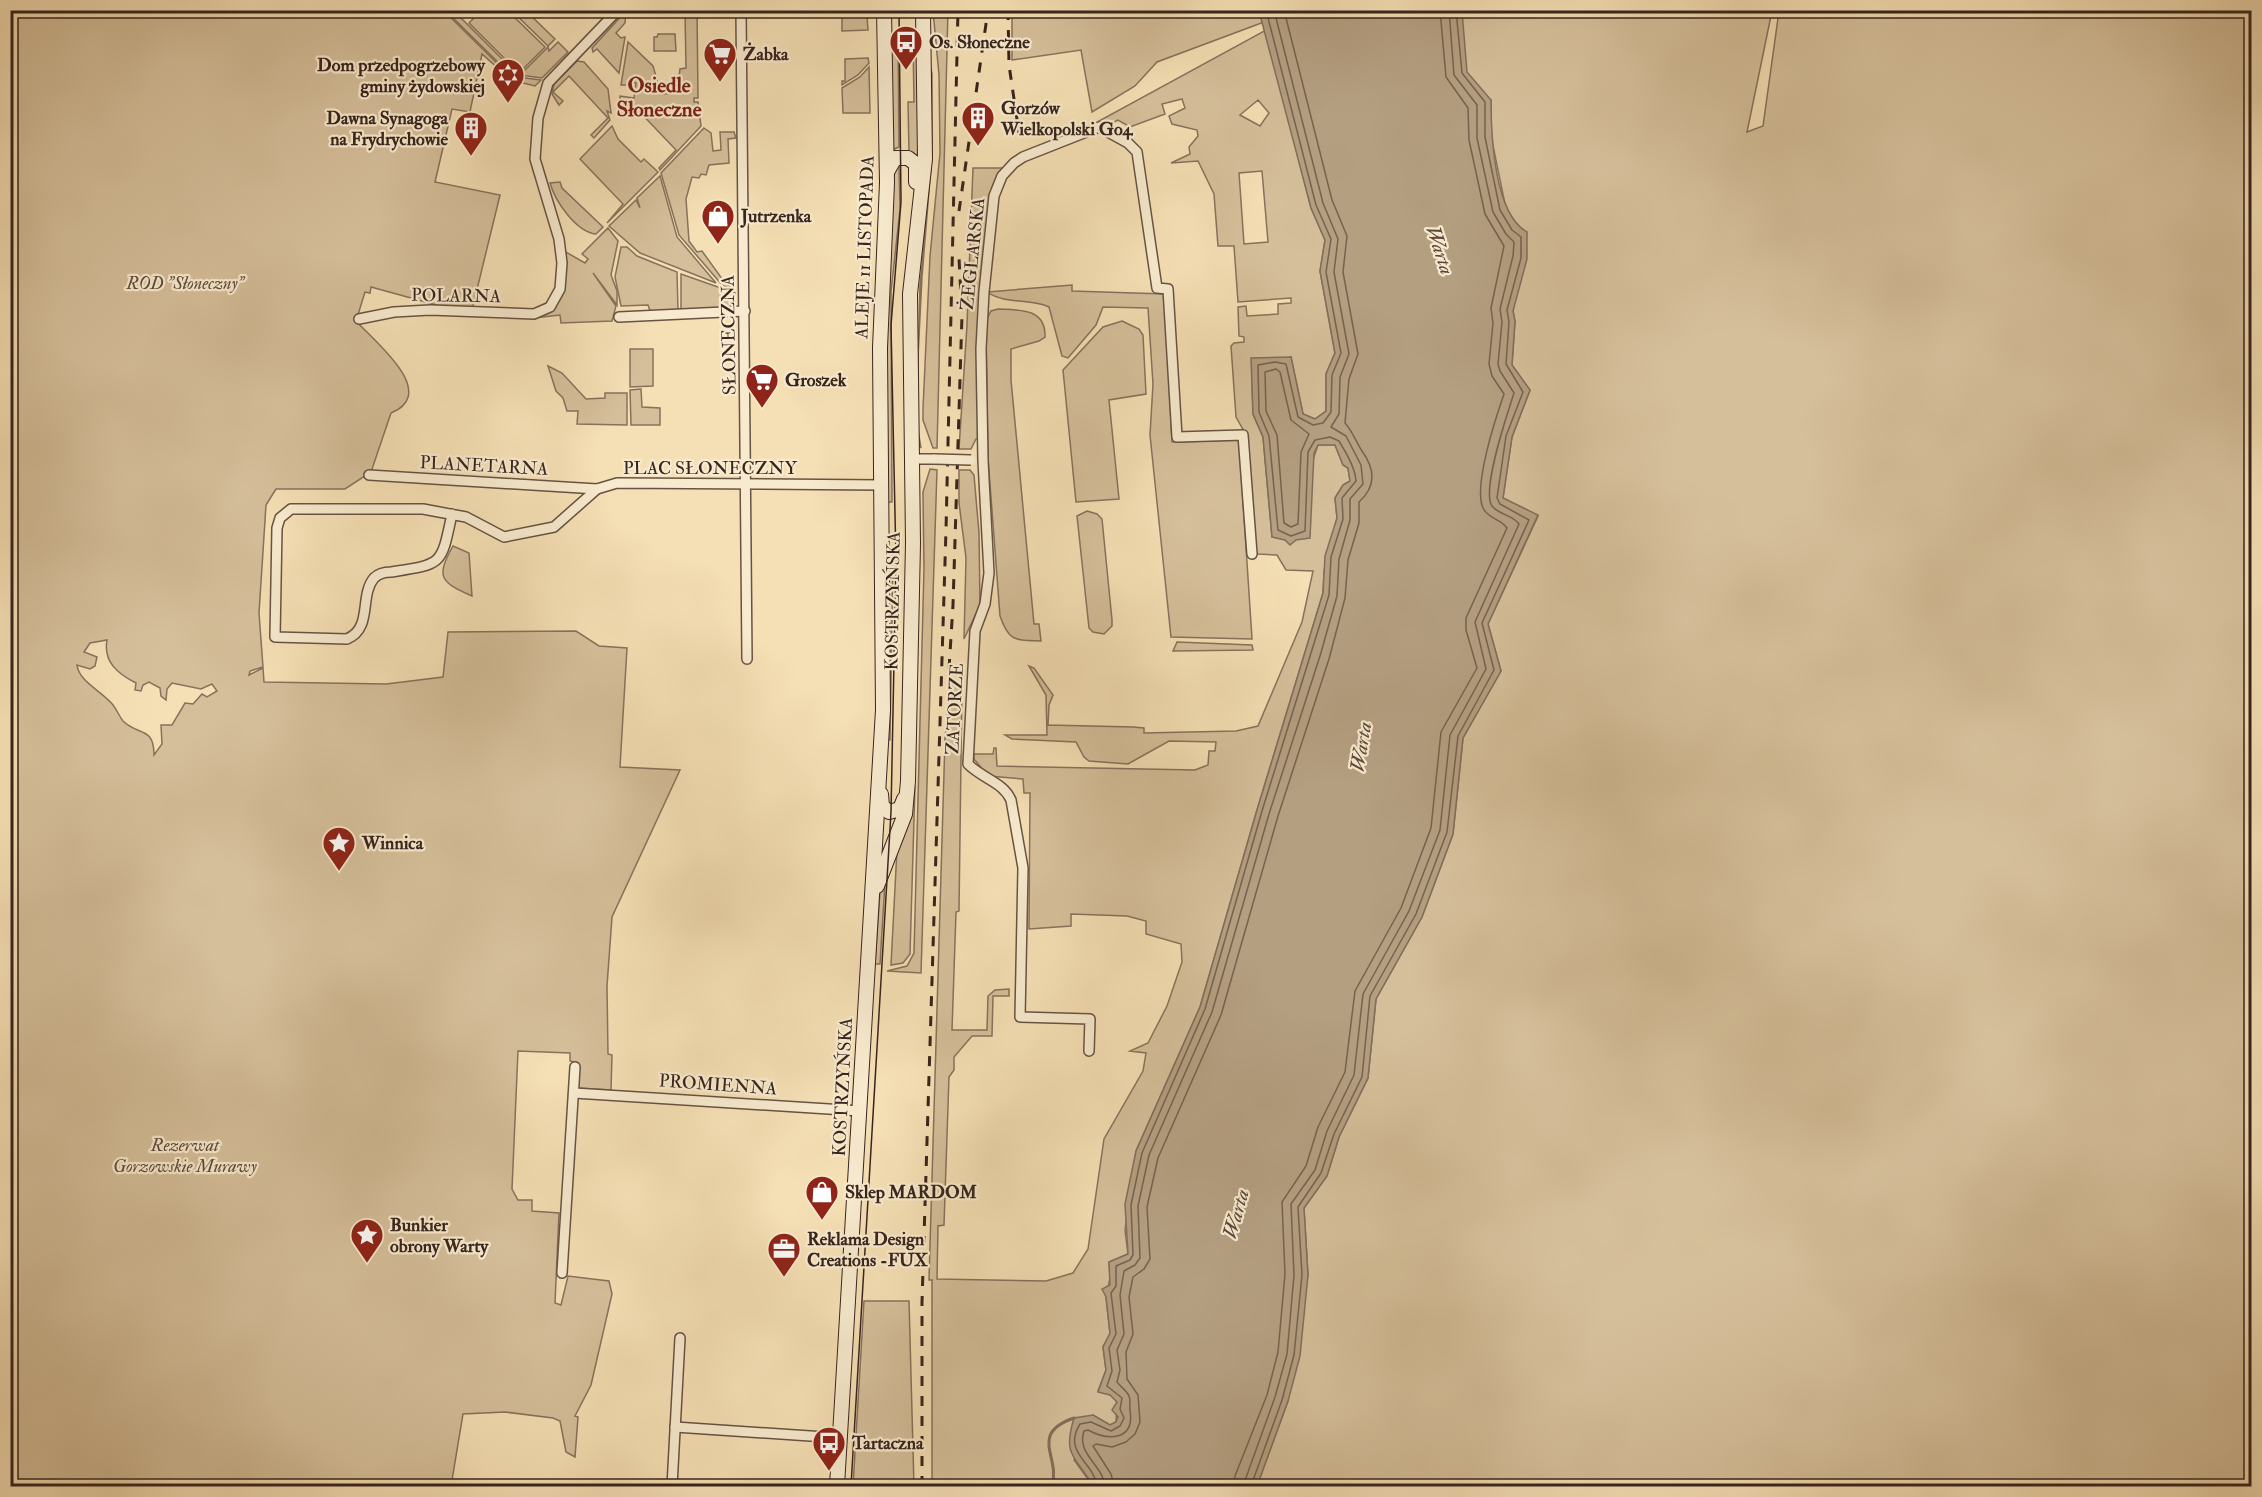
<svg xmlns="http://www.w3.org/2000/svg" width="2262" height="1497" viewBox="0 0 2262 1497" font-family="'IM FELL Double Pica',serif">
  <style>
    .green { fill: #d5bf9a; stroke: #86725c; stroke-width: 1.5; fill-rule: evenodd }
    .water { fill: #b49f81; stroke: #826e59; stroke-width: 1.5 }
    .lines { fill: none; stroke-linecap: round; stroke-linejoin: round }
    .shore { stroke: #76624f; stroke-width: 1.5 }
    .stream { stroke: #826e59; stroke-width: 3 }
    .street-casing { stroke: #665343; stroke-width: 12 }
    .secondary-casing { stroke: #37241d; stroke-width: 16 }
    .street { stroke: #f8eace; stroke-width: 9 }
    .secondary { stroke: #f8eace; stroke-width: 14 }
    .tram { stroke: #37241d; stroke-width: 1.5 }
    .rail { stroke: #37241d; stroke-width: 3; stroke-dasharray: 10 10; stroke-linecap: butt }
    .street-bridge-casing { stroke: #665343; stroke-width: 12; stroke-linecap: butt }
    .street-bridge { stroke: #f8eace; stroke-width: 9 }
    .labels { text-anchor: middle; dominant-baseline: central; stroke-width: 4.5; stroke-linejoin: round; paint-order: stroke }
    .poi-label { font-size: 18px; font-weight: bold; fill: #37241d; stroke: #f8eace; text-anchor: start }
    .street-label { font-size: 18px; fill: #37241d; stroke: #f8eace }
    .park-label { font-size: 18px; font-style: italic; fill: #5e4b3c; stroke: #f8eace }
    .water-label { font-size: 20px; font-style: italic; fill: #5c493b; stroke: #f8eace }
    .quarter-label { font-size: 21px; font-weight: bold; fill: #7a1f14; stroke: #f8eace }
  </style>
  <rect width="100%" height="100%" fill="#f5dfb4"/>
  <filter id="stains"><feTurbulence type="fractalNoise" baseFrequency=".00333" numOctaves="4"/><feColorMatrix values="0 0 0 0 .2 0 0 0 0 .09 0 0 0 0 .02 0 0 0 .5 -.17"/></filter>
  <radialGradient id="worn" r=".72"><stop offset=".6" stop-color="#630" stop-opacity="0"/><stop offset="1" stop-color="#630" stop-opacity=".3"/></radialGradient>
  <!-- green -->
  <g class="green">
    <path d="M482,10L508,11L545,47L519,73L469,23Z"/>
    <path d="M948,10L937,448H933L923,420V408L930,256L940,153L939,75L933,11Z"/>
    <path d="M1259,10L1264,22L1157,62L1135,86L1092,112L1081,50L1012,60V11Z"/>
    <path d="M10,11H444L514,80L518,77L541,80L535,86L511,80L482,54L470,112L452,109L435,182L500,195L472,310L440,306L371,287L370,293L365,292L356,321C374,341 440,393 391,413L371,472L345,489H276L266,505L259,613L263,667L250,671L249,675L263,668L264,682L386,684L443,677L448,632L576,631L599,646L627,648L620,767L680,770L612,917L607,986L608,1054L612,1055L611,1090L576,1088L578,1063L570,1061V1053L518,1051L512,1189L518,1200H532V1211L559,1213L555,1303L561,1305L568,1276L609,1281L612,1294L591,1385L575,1416L578,1417L575,1457L566,1452L560,1421L553,1418L505,1412L463,1414L451,1486H11ZM107,640C103,662 118,674 136,683L135,690L141,691L143,685L149,682L160,688L161,696L166,700L167,689L172,683L201,689L212,684L217,691L207,697L202,694L193,704L185,703L172,725H161L162,744L154,755C154,726 138,736 123,721C119,716 117,710 113,705C102,691 79,682 77,665L90,669L95,666L97,657L84,652L90,643Z"/>
    <path d="M446,11H454L518,75L514,78Z"/>
    <path d="M512,11H526L555,39L548,46Z"/>
    <path d="M626,11L625,23L616,33L621,38L625,37L619,73L597,49L593,52L592,48Z"/>
    <path d="M685,11H697L698,98H694V102H698L701,126L660,170L659,168L676,150L637,109L635,111L631,107L624,114L620,105V96L634,98L636,83L627,82V85H621L628,42L653,66L661,94L677,93L680,69L686,68Z"/>
    <path d="M842,11H863L867,16L868,30L842,31Z"/>
    <path d="M1430,11H1772L1747,132L1763,126L1779,11H2251V1486H1257L1288,1401L1308,1275L1304,1208L1327,1176L1339,1137L1368,1078L1376,999L1422,917L1453,834L1463,738L1501,671L1488,624L1538,516L1503,498L1512,437L1530,390L1512,365L1515,321L1513,311L1517,289V227L1506,209L1491,136V100L1475,98Z"/>
    <path d="M1266,30L1311,208L1325,240L1320,271L1335,353L1326,374V411L1315,419L1303,414L1291,357L1252,381L1253,414L1263,437L1272,537L1286,540L1318,445H1335L1343,465L1348,468L1350,481L1343,485L1335,498L1337,518L1324,571L1323,593L1257,810L1200,1007L1136,1151L1125,1230L1128,1254L1109,1262L1110,1278L1106,1297L1110,1334L1103,1347L1106,1370L1098,1391L1111,1395L1117,1402L1116,1422L1110,1425L1093,1415L1074,1460L1093,1486H932V1280H929L945,739L950,684L962,683L959,911L956,912L952,1030H987L988,996L995,990L1009,989V996H993L992,1036H972L954,1057V1070L949,1077L944,1225L938,1226L937,1279L1046,1281L1073,1273L1088,1249L1104,1139L1143,1071L1146,1053L1130,1051L1148,1043L1167,1006L1182,962L1181,944L1146,934V921L1127,916L1071,914V926L1029,929L1030,793H1024L1023,779L988,776L974,759V754H993L994,748H996L997,766L1195,770L1208,765L1209,751H1215L1216,742L1169,741L1128,764L1089,761L1084,757L1076,742L1012,739L1005,735H1047L1046,695L1029,666L1034,668L1053,695L1049,705L1048,725L1133,727L1144,728V733L1236,731L1258,726L1302,622L1313,571L1286,570L1277,555L1258,554L1254,550L1245,433L1236,417L1231,346L1234,343L1244,342V337L1239,336L1238,307L1246,306L1247,316L1278,314V304L1291,303V298L1238,302L1234,246H1218L1214,194L1198,161L1171,163L1190,154L1189,147L1198,136L1197,130L1172,124L1169,116L1185,108L1182,99L1162,104L1165,114L1130,127L1118,120L1107,126L1099,121ZM1258,100L1269,113L1260,126L1240,115ZM1262,171L1268,242L1244,244L1239,173Z"/>
    <path d="M658,34H675L676,51H654V37H657Z"/>
    <path d="M890,37H898L899,147L892,150Z"/>
    <path d="M913,40H919V157L909,152L908,102H914Z"/>
    <path d="M558,42L568,52L542,78L520,75L548,47L549,51Z"/>
    <path d="M868,58L869,63L858,75L842,85V81H845V59Z"/>
    <path d="M577,61L584,62L608,89L611,113L607,111L610,120L594,138L591,135L608,118L569,76L553,92L563,101L559,105L552,94L554,84Z"/>
    <path d="M930,64L932,74V154L922,277L917,377V425L921,448L916,441L920,286L931,168Z"/>
    <path d="M869,67L870,113H843L842,88L860,77Z"/>
    <path d="M612,126L618,139L641,162L644,159L658,172L607,223L623,204L580,159Z"/>
    <path d="M704,128L711,133L713,151L721,150L720,132H734L736,138L728,139L729,163L709,165L706,175L701,174L699,178L692,177L686,199L689,241L697,252L702,251L725,283L734,289L723,286L679,235L661,173Z"/>
    <path d="M897,165H899L900,209L891,292L892,502H887L886,360L892,178Z"/>
    <path d="M973,168H1003L992,187L978,333L979,439H976L971,449H959L967,325Z"/>
    <path d="M660,176L677,237L716,283L640,253L609,226L636,200L640,208L637,198Z"/>
    <path d="M560,182L562,188L603,227L596,234C576,232 555,201 550,183Z"/>
    <path d="M608,228L618,241L611,275L617,291V305L593,273L616,306L612,321L561,323L560,315L534,318L556,303L564,251L585,263L588,259L582,254Z"/>
    <path d="M621,247H627L637,256L677,272L678,310L650,311L648,305L621,306L615,277Z"/>
    <path d="M681,274L735,293L733,307L681,310Z"/>
    <path d="M1072,285V291L1165,294L1172,442L1239,440L1252,639L1171,637L1150,435L1153,384L1148,308L1103,307L1096,325L1068,358L1062,356L1049,307C1030,298 1006,305 987,292Z"/>
    <path d="M998,309C1020,310 1046,308 1045,337L1039,341L1011,349V380L1034,624H1039L1041,641C1015,640 1009,642 1000,616L988,458L986,329L987,319L991,311Z"/>
    <path d="M1122,321L1139,329L1143,335L1146,394L1109,400L1119,499L1076,502L1063,370L1103,327Z"/>
    <path d="M630,349H653V386L630,387Z"/>
    <path d="M548,366L562,373L586,399L605,398V393H627V425L577,424L578,411H567L563,398L556,391Z"/>
    <path d="M641,389L642,407L660,408V425H631L630,390Z"/>
    <path d="M930,469L937,470L921,973L887,971L907,966L914,953L924,568L923,492Z"/>
    <path d="M959,470H970L974,475L979,533L980,605L964,639L966,558L959,503Z"/>
    <path d="M1087,511L1097,514L1102,519L1112,620V626L1104,634L1093,632L1089,628L1077,516Z"/>
    <path d="M453,546L469,553L472,596C441,582 435,578 453,546Z"/>
    <path d="M888,556H893L890,740H888V579H891L888,577Z"/>
    <path d="M1177,642L1252,645L1253,650L1173,651Z"/>
    <path d="M915,786L910,954L903,963L891,965L897,849Z"/>
    <path d="M886,866L880,964H875L880,892Z"/>
    <path d="M864,1301H909L914,1486H853Z"/>
  </g>
  <!-- water -->
  <path class="water" d="M1259,11H1462L1467,72L1491,100C1491,134 1494,214 1527,232V259L1513,311L1515,321L1512,365L1530,390L1512,437L1503,498L1538,515L1488,624L1501,671L1463,738L1453,834L1422,917L1376,999L1368,1078L1339,1137L1327,1176L1304,1208L1308,1275L1300,1356L1288,1401L1257,1486H1093C1076,1456 1062,1457 1074,1418L1093,1415L1110,1425L1116,1422L1118,1417L1112,1410L1117,1402L1110,1395L1098,1392L1106,1370L1103,1347L1110,1333L1106,1297L1102,1289L1110,1285L1109,1262L1128,1254L1125,1204L1136,1151L1200,1007L1257,810L1323,593L1325,556L1337,518L1335,498L1343,485L1350,481L1348,468L1343,465L1335,445H1318L1314,453L1310,538L1296,540L1290,545L1285,540L1272,537L1263,437L1253,414L1251,358L1291,357L1303,414L1315,419L1326,411V374L1335,353L1320,271L1325,240L1311,208Z"/>
  <g class="lines">
    <!-- shore -->
    <g class="shore">
      <path d="M1276,369L1280,372L1291,420L1309,434L1301,452L1298,524L1291,527L1284,523L1277,435L1266,411L1265,372Z"/>
      <path d="M1097,1486C1094,1462 1062,1453 1080,1424L1091,1422L1111,1431L1120,1426L1124,1418L1120,1409L1122,1398L1107,1386L1112,1371L1109,1348L1116,1334L1111,1293L1116,1286V1266L1130,1260L1133,1255L1131,1205L1142,1153L1205,1009L1262,811L1329,595L1331,557L1343,519L1342,498L1356,481C1355,467 1346,453 1339,441L1330,437L1315,440L1308,452L1305,531L1291,536L1278,530L1269,436L1259,412L1258,365L1275,362L1286,364L1298,417L1313,425L1323,423L1331,412L1332,375L1341,353L1326,272L1331,239L1316,205L1266,10"/>
      <path d="M1105,1486C1103,1465 1076,1454 1084,1431L1088,1430C1108,1441 1135,1441 1130,1410C1129,1406 1131,1401 1129,1396C1127,1391 1120,1386 1117,1382L1120,1370L1117,1350L1124,1334L1120,1295L1124,1271L1135,1265L1140,1258L1138,1206L1149,1155L1212,1012L1269,814L1320,656L1337,596L1339,559L1350,520V499L1363,484L1361,465L1346,436L1331,427L1339,414L1340,377L1349,354L1334,272L1338,239L1323,203L1274,10"/>
      <path d="M1114,1486L1111,1474L1093,1446L1096,1444L1112,1447L1126,1442L1135,1434L1140,1422L1138,1395L1127,1379L1126,1352L1133,1334L1129,1297L1133,1277L1144,1269L1150,1259L1147,1207L1158,1158L1221,1015L1278,816L1329,659L1345,598L1348,560L1359,523V502C1376,487 1375,469 1362,451C1356,442 1353,432 1345,423L1349,379L1358,354L1343,272L1347,236L1332,200L1284,10"/>
      <path d="M1234,1486L1235,1476L1267,1395L1278,1352L1285,1274L1282,1202L1306,1166L1318,1127L1345,1072L1355,991L1401,908L1431,828L1441,732L1477,668L1466,630V618L1507,528C1501,519 1488,519 1483,508C1473,486 1496,417 1504,394L1492,376L1489,364L1493,323L1491,308L1504,246L1485,214L1469,140L1468,108L1446,77L1440,10"/>
      <path d="M1243,1486L1275,1397L1287,1354L1294,1275L1291,1204L1315,1170L1327,1131L1354,1075L1363,994L1409,911L1440,830L1450,735L1486,669L1475,622L1519,524C1513,515 1499,515 1492,506C1481,490 1508,412 1514,393L1500,371L1498,364L1502,322L1500,309L1513,256L1514,242L1506,234L1493,212L1477,138V105L1454,75L1449,10"/>
      <path d="M1251,1486L1282,1400L1294,1355L1302,1275L1298,1207L1321,1173L1334,1134L1362,1077L1370,996L1416,914L1447,832L1458,736L1494,670L1482,623L1529,520L1500,504L1497,498L1506,436L1523,392L1506,364L1509,322L1507,310L1521,258V237L1512,230L1500,210L1485,137V102L1462,73L1456,10"/>
    </g>
    <!-- stream -->
    <path class="stream" d="M1052,1486C1061,1457 1028,1434 1074,1418"/>
    <!-- street casing -->
    <g class="street-casing">
      <g id="street">
        <path d="M741,10L747,659"/>
        <path d="M619,317L745,311"/>
        <path d="M359,319L394,312L430,310L534,314L550,307L560,289L562,263L559,239L535,159L538,118L548,83L618,10"/>
        <path d="M911,459H935"/>
        <path d="M369,475L597,489"/>
        <path d="M452,514C441,566 443,564 391,572C384,572 379,573 374,578C359,596 373,628 347,639L275,637L277,528L280,518L291,509H423L466,517L504,537L554,527L597,489L617,483L881,485"/>
        <path d="M1089,1051L1090,1019L1020,1017L1023,868L1011,800C1003,782 983,779 968,764L975,631L985,604L989,573L983,461L981,349L984,292L994,196L1002,176L1014,163L1023,157L1099,127L1128,143L1137,152L1157,288L1168,289L1177,437L1243,435L1252,554"/>
        <path d="M574,1093L860,1111"/>
        <path d="M562,1273L575,1067"/>
        <path d="M675,1427L840,1438"/>
        <path d="M672,1486L680,1338"/>
      </g>
    </g>
    <!-- secondary casing -->
    <g class="secondary-casing">
      <g id="secondary">
        <path d="M887,172L895,158H908L916,164V182"/>
        <path d="M881,794L882,806L889,812L900,809L904,799"/>
        <path d="M877,886L905,814L908,781L913,543L910,294L925,159L923,10"/>
        <path d="M837,1486L883,710L880,348L887,183L884,10"/>
      </g>
    </g>
    <!-- street -->
    <use href="#street" class="street"/>
    <!-- secondary -->
    <use href="#secondary" class="secondary"/>
    <!-- tram -->
    <path class="tram" d="M851,1486L891,812L896,561L891,325L901,202L899,10"/>
    <!-- rail -->
    <g class="rail">
      <path d="M1008,10L1009,65L1019,133"/>
      <path d="M959,211L988,10"/>
      <path d="M949,669L953,605L962,315L959,258"/>
      <path d="M922,1486V1302L946,530L958,10"/>
    </g>
    <!-- street-bridge casing -->
    <g class="street-bridge-casing">
      <path id="street-bridge" d="M935,459L971,460"/>
    </g>
    <!-- street-bridge -->
    <use href="#street-bridge" class="street-bridge"/>
  </g>
  <!-- icons -->
  <defs>
    <g id="bus-pin" transform="scale(1.725)"><path d="M0 17L-7.5 6A9.5 9.5 0 1 1 7.5 6Z" fill="#8f2418" stroke="#f8eace"/><path d="M-5-6H5V4H4V6H2V4H-2V6H-4V4H-5ZM-3.5-4V0h7V-4ZM-3.5 1.2v1.5H-2V1.2ZM2 1.2v1.5H3.5V1.2Z" fill="#fff"/></g>
    <g id="supermarket-pin" transform="scale(1.725)"><path d="M0 17L-7.5 6A9.5 9.5 0 1 1 7.5 6Z" fill="#8f2418" stroke="#f8eace"/><path d="M-6-5.5h2.5l.6 2H6L4.5 2H-2.5L-4.4-4H-6ZM-1.5 3.2a1.3 1.3 0 1 0 .1 0ZM3 3.2a1.3 1.3 0 1 0 .1 0Z" fill="#fff"/></g>
    <g id="synagogue-pin" transform="scale(1.725)"><path d="M0 17L-7.5 6A9.5 9.5 0 1 1 7.5 6Z" fill="#8f2418" stroke="#f8eace"/><path d="M0-6.5L5.6 3.2H-5.6ZM0 6.5L5.6-3.2H-5.6Z" fill="#fff"/></g>
    <g id="building-pin" transform="scale(1.725)"><path d="M0 17L-7.5 6A9.5 9.5 0 1 1 7.5 6Z" fill="#8f2418" stroke="#f8eace"/><path d="M-4-6H4V6H1V3H-1V6H-4ZM-2.5-4.3h1.7v1.8h-1.7ZM.8-4.3h1.7v1.8H.8ZM-2.5-1h1.7V.8h-1.7ZM.8-1h1.7V.8H.8Z" fill="#fff"/></g>
    <g id="shop-pin" transform="scale(1.725)"><path d="M0 17L-7.5 6A9.5 9.5 0 1 1 7.5 6Z" fill="#8f2418" stroke="#f8eace"/><path d="M-5-2.5h2.3a2.7 3.5 0 0 1 5.4 0H5L5.5 6h-11ZM-1.5-2.5h3a1.5 2.3 0 0 0-3 0Z" fill="#fff"/></g>
    <g id="sight-pin" transform="scale(1.725)"><path d="M0 17L-7.5 6A9.5 9.5 0 1 1 7.5 6Z" fill="#8f2418" stroke="#f8eace"/><path d="M0-6L1.8-2.2L6-1.7L2.9 1.2L3.7 5.4L0 3.3L-3.7 5.4L-2.9 1.2L-6-1.7L-1.8-2.2Z" fill="#fff"/></g>
    <g id="office-pin" transform="scale(1.725)"><path d="M0 17L-7.5 6A9.5 9.5 0 1 1 7.5 6Z" fill="#8f2418" stroke="#f8eace"/><path d="M-6-3h4V-5.5h4V-3h4V5H-6ZM-1-4.5V-3h2v-1.5ZM-6 0V1H6V0Z" fill="#fff"/></g>
  </defs>
  <g fill-rule="evenodd">
    <use href="#bus-pin" x="906" y="42"/>
    <use href="#supermarket-pin" x="720" y="54"/>
    <use href="#synagogue-pin" x="508" y="75"/>
    <use href="#building-pin" x="978" y="118"/>
    <use href="#building-pin" x="471" y="128"/>
    <use href="#shop-pin" x="718" y="216"/>
    <use href="#supermarket-pin" x="762" y="380"/>
    <use href="#sight-pin" x="339" y="843"/>
    <use href="#shop-pin" x="822" y="1192"/>
    <use href="#sight-pin" x="367" y="1235"/>
    <use href="#office-pin" x="784" y="1249"/>
    <use href="#bus-pin" x="829" y="1443"/>
  </g>
  <g class="labels">
    <!-- poi labels -->
    <g class="poi-label">
      <text x="929" y="42">Os. Słoneczne</text>
      <text x="743" y="54">Żabka</text>
      <text x="485" y="65" text-anchor="end">Dom przedpogrzebowy<tspan x="485" dy="21">gminy żydowskiej</tspan></text>
      <text x="1001" y="108">Gorzów<tspan x="1001" dy="21">Wielkopolski Go4</tspan></text>
      <text x="448" y="118" text-anchor="end">Dawna Synagoga<tspan x="448" dy="21">na Frydrychowie</tspan></text>
      <text x="741" y="216">Jutrzenka</text>
      <text x="785" y="380">Groszek</text>
      <text x="362" y="843">Winnica</text>
      <text x="845" y="1192">Sklep MARDOM</text>
      <text x="390" y="1225">Bunkier<tspan x="390" dy="21">obrony Warty</tspan></text>
      <text x="807" y="1239">Reklama Design<tspan x="807" dy="21">Creations -FUX</tspan></text>
      <text x="852" y="1443">Tartaczna</text>
    </g>
    <!-- street labels -->
    <g class="street-label">
      <text transform="translate(865 247) rotate(-88)">ALEJE 11 LISTOPADA</text>
      <text transform="translate(973 254) rotate(-84)">ŻEGLARSKA</text>
      <text transform="translate(456 296) rotate(1)">POLARNA</text>
      <text transform="translate(729 335) rotate(-91)">SŁONECZNA</text>
      <text transform="translate(484 466) rotate(3)">PLANETARNA</text>
      <text x="710" y="468">PLAC SŁONECZNY</text>
      <text transform="translate(893 601) rotate(-89)">KOSTRZYŃSKA</text>
      <text transform="translate(955 709) rotate(-87)">ZATORZE</text>
      <text transform="translate(718 1085) rotate(4)">PROMIENNA</text>
      <text transform="translate(843 1087) rotate(-87)">KOSTRZYŃSKA</text>
    </g>
    <!-- park labels -->
    <g class="park-label">
      <text x="185" y="283">ROD "Słoneczny"</text>
      <text x="185" y="1145">Rezerwat<tspan x="185" dy="21">Gorzowskie Murawy</tspan></text>
    </g>
    <!-- water labels -->
    <g class="water-label">
      <text transform="translate(1440 250) rotate(72)">Warta</text>
      <text transform="translate(1361 747) rotate(-81)">Warta</text>
      <text transform="translate(1236 1214) rotate(-74)">Warta</text>
    </g>
    <!-- quarter labels -->
    <g class="quarter-label">
      <text x="659" y="85">Osiedle<tspan x="659" dy="24">Słoneczne</tspan></text>
    </g>
  </g>
  <!-- margin -->
  <rect width="2262" height="1497" fill="none" stroke="#f5dfb4" stroke-width="36"/>
  <rect x="12" y="12" width="2238" height="1473" fill="none" stroke="#37241d" stroke-width="3"/>
  <rect x="18" y="18" width="2226" height="1461" fill="none" stroke="#37241d" stroke-width="1.5"/>
  <rect width="100%" height="100%" filter="url(#stains)"/>
  <rect width="100%" height="100%" fill="url(#worn)"/>
</svg>
